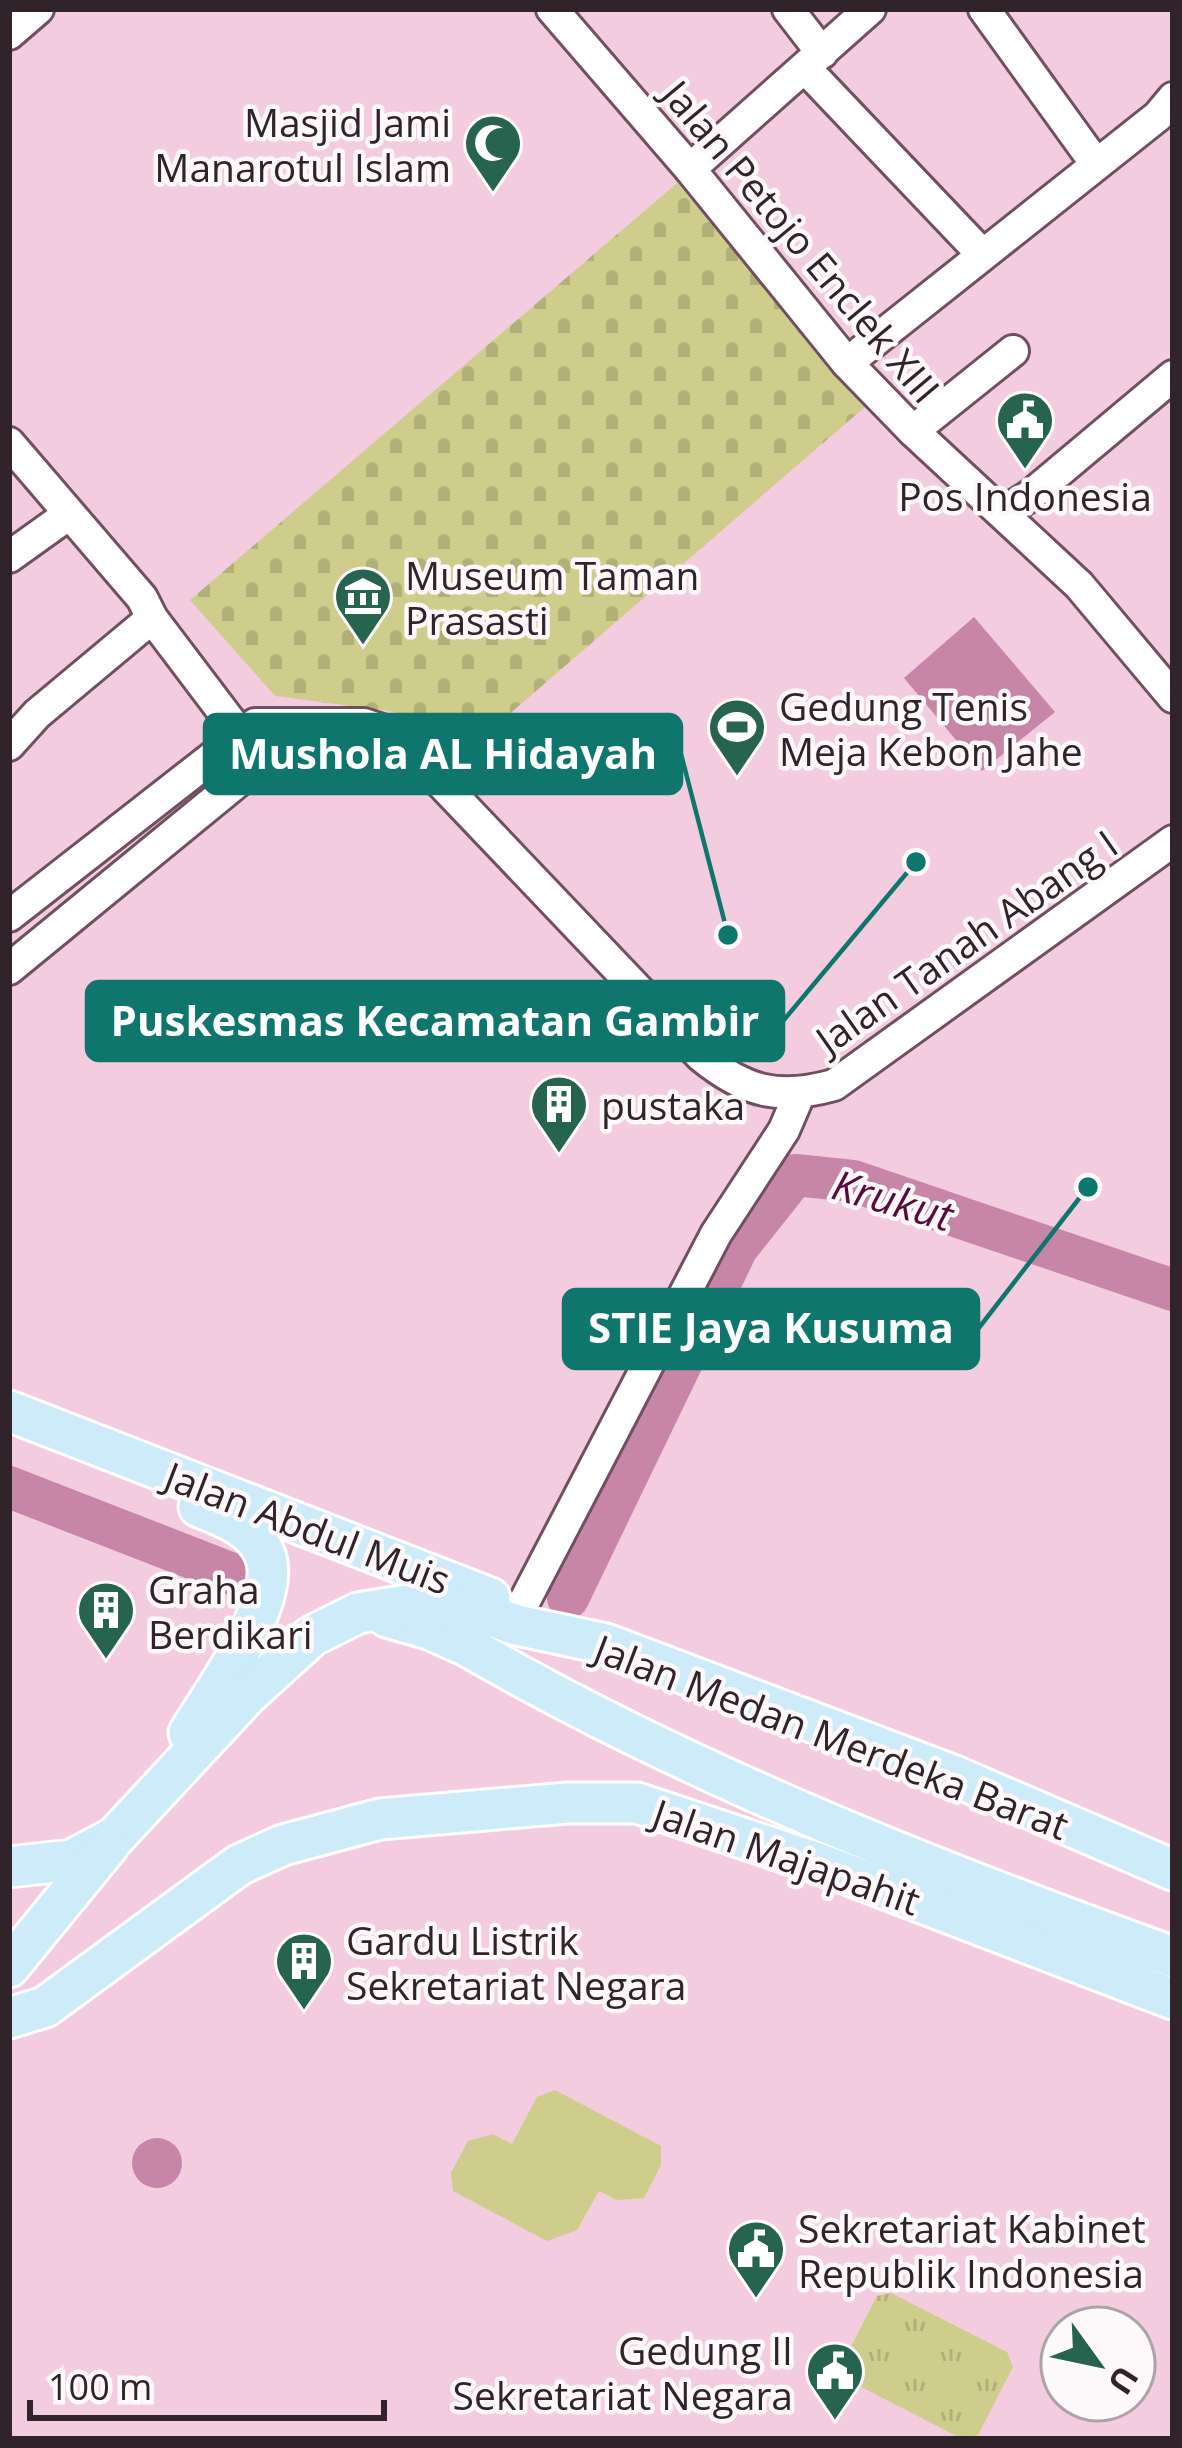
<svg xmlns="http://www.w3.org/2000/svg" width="1182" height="2448" viewBox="0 0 1182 2448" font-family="'Open Sans',sans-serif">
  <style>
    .grass { fill: #cecd8c }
    .cemetery { fill: url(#cemetery-stones) }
    .park { fill: url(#park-tufts) }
    .water { fill: #c786a8 }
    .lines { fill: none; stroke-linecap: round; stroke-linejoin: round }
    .river { stroke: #c786a8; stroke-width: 42 }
    .minor-casing { stroke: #704f60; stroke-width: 36 }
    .major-casing { stroke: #fff; stroke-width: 45 }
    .minor { stroke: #fff; stroke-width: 30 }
    .major { stroke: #cdebf8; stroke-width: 39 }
    .labels { text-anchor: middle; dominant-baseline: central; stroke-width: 9; stroke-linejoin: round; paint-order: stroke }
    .poi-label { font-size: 39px; fill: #31232a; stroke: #fdf8fa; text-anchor: start }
    .street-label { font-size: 39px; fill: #31232a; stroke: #fdf8fa }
    .water-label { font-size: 42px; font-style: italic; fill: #590b3d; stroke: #fdf8fa }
    .leader { fill: none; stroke: #0f766e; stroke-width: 4.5 }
    .callout-dot { fill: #0f766e; stroke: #fdf8fa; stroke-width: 4.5 }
    .callout { fill: #0f766e; stroke: #0f766e; stroke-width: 4.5 }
    .callout-label { font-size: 42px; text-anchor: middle; font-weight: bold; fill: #fff }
  </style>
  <defs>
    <pattern id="cemetery-stones" width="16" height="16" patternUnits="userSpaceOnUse" patternTransform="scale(3)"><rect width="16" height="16" fill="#cecd8c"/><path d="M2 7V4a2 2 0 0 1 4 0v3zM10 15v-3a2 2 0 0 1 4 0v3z" fill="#b1b079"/></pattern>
    <pattern id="park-tufts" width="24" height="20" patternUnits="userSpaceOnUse" patternTransform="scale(3)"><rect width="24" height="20" fill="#cecd8c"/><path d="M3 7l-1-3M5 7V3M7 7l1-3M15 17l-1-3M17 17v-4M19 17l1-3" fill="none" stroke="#b1b079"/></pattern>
  </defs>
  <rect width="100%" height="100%" fill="#f3ccdf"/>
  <!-- grass -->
  <path class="grass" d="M555,2090L661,2146V2165L644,2198L617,2200L599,2191L577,2230L547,2241L453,2191L451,2173L468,2141L493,2134L512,2144L537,2097Z"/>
  <!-- cemetery -->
  <path class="cemetery" d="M684,177L866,406L447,768L396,712L275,696L190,600Z"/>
  <!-- park -->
  <path class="park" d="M891,2293L1007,2352L1013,2367L978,2435L962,2439L846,2379L842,2364L877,2296Z"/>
  <!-- water -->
  <g class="water">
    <path d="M974,617L1055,712L982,771L904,678Z"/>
    <circle cx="157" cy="2163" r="25"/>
  </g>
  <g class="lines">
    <!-- river -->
    <g class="river">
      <path d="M9,1487L248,1580"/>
      <path d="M568,1598L737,1248L795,1175L853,1181L1173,1290"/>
    </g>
    <!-- minor casing -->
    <g class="minor-casing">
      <g id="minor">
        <path d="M552,9L690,169L847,363L913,431L1079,585L1173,697"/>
        <path d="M788,9L822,53"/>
        <path d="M984,9L1096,164"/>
        <path d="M9,34L38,9"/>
        <path d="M806,69L981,253"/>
        <path d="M690,169L870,9"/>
        <path d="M847,363L1158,116L1173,98"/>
        <path d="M913,431L1013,351"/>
        <path d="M9,443L142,598L152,618L261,762"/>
        <path d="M1003,513L1031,495L1173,376"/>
        <path d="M9,557L69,514"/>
        <path d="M9,745L37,714L152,618"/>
        <path d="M9,916L255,724H364L388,732L404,744L701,1056C746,1093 780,1100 834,1085L1173,841"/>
        <path d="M9,969L275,751L299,726"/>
        <path d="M520,1610L716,1234L784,1130L799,1095"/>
      </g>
    </g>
    <!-- major casing -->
    <g class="major-casing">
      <g id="major">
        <path d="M9,1411L490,1598"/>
        <path d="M387,1617L429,1629L467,1646C686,1773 935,1871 1173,1957"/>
        <path d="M189,1733C212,1694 283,1600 265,1555C254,1527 224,1517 199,1507"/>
        <path d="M9,1867L72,1860L115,1837L248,1694L312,1636L358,1613L413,1604L466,1608L517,1625L606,1644L952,1775L1173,1870"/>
        <path d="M9,1967L108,1846"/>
        <path d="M9,2018L45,2007L239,1865L283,1845L380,1819L567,1803H637L823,1865L1173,1999"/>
      </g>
    </g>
    <!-- minor -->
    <use href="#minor" class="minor"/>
    <!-- major -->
    <use href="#major" class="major"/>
  </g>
  <!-- icons -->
  <defs>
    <g id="mosque-pin" transform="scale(3)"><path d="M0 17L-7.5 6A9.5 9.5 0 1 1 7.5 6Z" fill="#27644f" stroke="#fdf8fa"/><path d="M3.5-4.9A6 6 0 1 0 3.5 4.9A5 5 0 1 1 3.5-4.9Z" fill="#fff"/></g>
    <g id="civic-pin" transform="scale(3)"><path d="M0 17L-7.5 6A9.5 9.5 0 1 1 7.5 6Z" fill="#27644f" stroke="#fdf8fa"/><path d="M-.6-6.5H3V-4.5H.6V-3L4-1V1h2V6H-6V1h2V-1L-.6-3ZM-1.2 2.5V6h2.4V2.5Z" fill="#fff"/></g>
    <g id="museum-pin" transform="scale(3)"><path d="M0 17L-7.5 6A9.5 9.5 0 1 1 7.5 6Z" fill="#27644f" stroke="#fdf8fa"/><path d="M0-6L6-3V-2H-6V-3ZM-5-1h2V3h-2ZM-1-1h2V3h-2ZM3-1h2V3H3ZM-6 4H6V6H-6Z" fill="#fff"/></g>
    <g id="stadium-pin" transform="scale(3)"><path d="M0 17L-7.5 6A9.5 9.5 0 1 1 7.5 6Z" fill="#27644f" stroke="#fdf8fa"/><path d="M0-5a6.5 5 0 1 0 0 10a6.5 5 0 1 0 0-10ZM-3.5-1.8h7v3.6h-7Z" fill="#fff"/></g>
    <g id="building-pin" transform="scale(3)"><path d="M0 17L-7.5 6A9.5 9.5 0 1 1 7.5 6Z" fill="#27644f" stroke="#fdf8fa"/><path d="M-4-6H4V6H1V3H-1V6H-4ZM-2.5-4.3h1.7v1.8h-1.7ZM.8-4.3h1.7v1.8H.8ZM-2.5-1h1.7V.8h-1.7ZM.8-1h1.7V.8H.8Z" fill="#fff"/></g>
  </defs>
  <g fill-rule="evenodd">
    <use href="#mosque-pin" x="493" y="143"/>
    <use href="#civic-pin" x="1025" y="420"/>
    <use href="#museum-pin" x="363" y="596"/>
    <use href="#stadium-pin" x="737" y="727"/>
    <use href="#building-pin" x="559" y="1104"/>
    <use href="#building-pin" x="106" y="1610"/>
    <use href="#building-pin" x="304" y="1961"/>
    <use href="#civic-pin" x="756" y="2249"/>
    <use href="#civic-pin" x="835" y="2371"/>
  </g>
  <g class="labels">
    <!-- poi labels -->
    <g class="poi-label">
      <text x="451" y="121" text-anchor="end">Masjid Jami<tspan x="451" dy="45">Manarotul Islam</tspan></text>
      <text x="1025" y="495" text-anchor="middle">Pos Indonesia</text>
      <text x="405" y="574">Museum Taman<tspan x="405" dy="45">Prasasti</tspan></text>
      <text x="779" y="705">Gedung Tenis<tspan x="779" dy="45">Meja Kebon Jahe</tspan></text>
      <text x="601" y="1104">pustaka</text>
      <text x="148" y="1588">Graha<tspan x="148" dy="45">Berdikari</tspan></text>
      <text x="346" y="1939">Gardu Listrik<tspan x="346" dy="45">Sekretariat Negara</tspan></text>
      <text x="798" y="2227">Sekretariat Kabinet<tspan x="798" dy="45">Republik Indonesia</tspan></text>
      <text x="793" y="2349" text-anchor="end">Gedung II<tspan x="793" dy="45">Sekretariat Negara</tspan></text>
    </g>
    <!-- street labels -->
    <g class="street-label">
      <text transform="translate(802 241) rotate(50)">Jalan Petojo Enclek XIII</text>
      <text transform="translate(966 941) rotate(-35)">Jalan Tanah Abang I</text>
      <text transform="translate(308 1527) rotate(21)">Jalan Abdul Muis</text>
      <text transform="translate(832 1736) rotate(21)">Jalan Medan Merdeka Barat</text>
      <text transform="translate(787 1856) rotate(19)">Jalan Majapahit</text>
    </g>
    <!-- water labels -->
    <g class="water-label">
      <text transform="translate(893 1199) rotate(16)">Krukut</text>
    </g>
  </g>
  <!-- callouts -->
  <path class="leader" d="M728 935L681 754M916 862L783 1021M1088 1187L978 1329"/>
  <g class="callout-dot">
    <circle cx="728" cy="935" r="12"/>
    <circle cx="916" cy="862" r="12"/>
    <circle cx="1088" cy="1187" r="12"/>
  </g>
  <g class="callout">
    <rect x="205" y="715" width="476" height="78" rx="12"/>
    <rect x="87" y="982" width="696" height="78" rx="12"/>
    <rect x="564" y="1290" width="414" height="78" rx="12"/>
  </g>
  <g class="callout-label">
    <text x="443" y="769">Mushola AL Hidayah</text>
    <text x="435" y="1036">Puskesmas Kecamatan Gambir</text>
    <text x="771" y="1343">STIE Jaya Kusuma</text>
  </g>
  <!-- border -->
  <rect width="1182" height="2448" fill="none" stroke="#31232a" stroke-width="24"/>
  <!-- north arrow -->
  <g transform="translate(1098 2364) rotate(123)"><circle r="57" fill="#fdf8fa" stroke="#aba3a7" stroke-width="3"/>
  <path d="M0-9L21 45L0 30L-21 45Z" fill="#27644f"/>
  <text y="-18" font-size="33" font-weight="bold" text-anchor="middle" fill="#31232a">U</text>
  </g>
  <!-- scale -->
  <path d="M30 2400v18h354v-18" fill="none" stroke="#31232a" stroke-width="6"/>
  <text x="48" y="2400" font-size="36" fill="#31232a" stroke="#fdf8fa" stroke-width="9" paint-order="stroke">100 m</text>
</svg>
